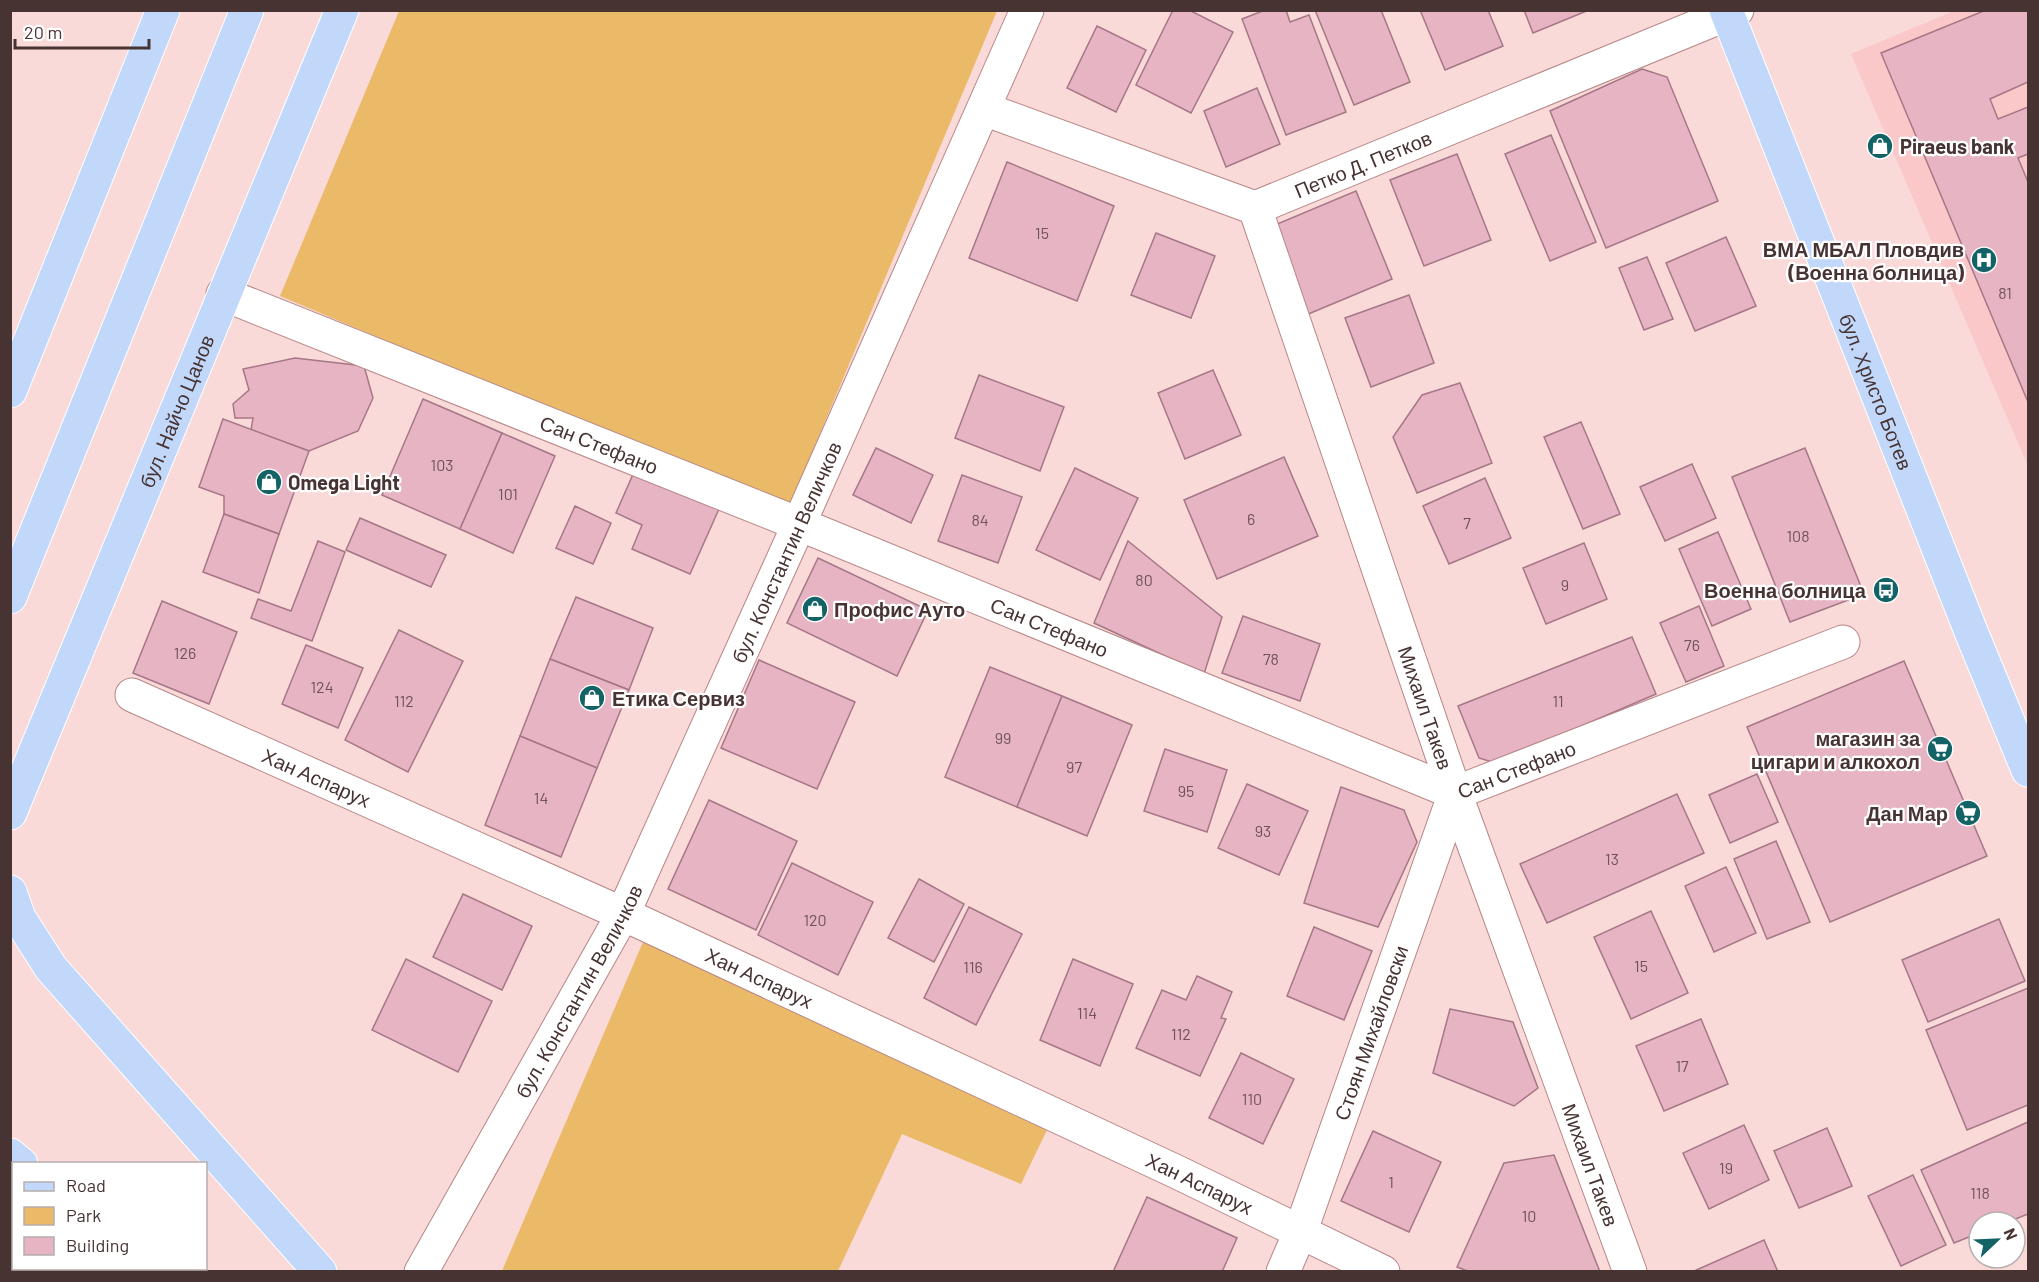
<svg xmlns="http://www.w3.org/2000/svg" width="2039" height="1282" viewBox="0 0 2039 1282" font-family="Barlow,sans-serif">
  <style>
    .built { fill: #fac8c8 }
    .green { fill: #ebba69 }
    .building { fill: #e6b4c3; stroke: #a67786; stroke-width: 1.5 }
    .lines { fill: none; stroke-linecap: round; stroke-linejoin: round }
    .minor-casing { stroke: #b78686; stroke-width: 35 }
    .major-casing { stroke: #fff; stroke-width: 35 }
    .minor { stroke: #fff; stroke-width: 33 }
    .major { stroke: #c1d8fb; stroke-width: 33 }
    .labels { text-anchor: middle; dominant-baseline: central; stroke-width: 4.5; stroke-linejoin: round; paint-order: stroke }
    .number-label { font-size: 16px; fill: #705357 }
    .poi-label { font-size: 20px; font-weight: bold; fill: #483333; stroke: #fff; text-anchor: start }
    .street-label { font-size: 20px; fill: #483333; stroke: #fff }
  </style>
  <rect width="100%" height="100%" fill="#fad9d9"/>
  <!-- built -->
  <path class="built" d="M1954,11H2028V466L1851,54Z"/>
  <!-- green -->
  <g class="green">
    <path d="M399,11H997L788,510L280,296Z"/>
    <path d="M643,942L1047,1130L1021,1184L902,1134L838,1271H502Z"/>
  </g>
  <!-- building -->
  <g class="building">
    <path d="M1173,10H1189L1233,32L1191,113L1136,85Z"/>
    <path d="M1265,10H1286L1290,22L1309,15L1346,112L1286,135L1242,19Z"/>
    <path d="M1315,10H1381L1410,82L1354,105Z"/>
    <path d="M1420,10H1488L1503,46L1445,70Z"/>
    <path d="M1524,10H1589L1533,33Z"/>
    <path d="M1986,10H2028V82L1990,99L1998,119L2028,107V154L2018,158L2028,182V402L1881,53Z"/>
    <path d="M1097,26L1146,50L1116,112L1067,88Z"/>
    <path d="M1642,69L1667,77L1718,201L1606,248L1550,111Z"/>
    <path d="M1257,88L1280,144L1226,167L1204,111Z"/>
    <path d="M1551,135L1596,242L1550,261L1505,154Z"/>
    <path d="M1457,154L1491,240L1424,266L1390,180Z"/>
    <path d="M1007,162L1114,206L1077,301L969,258Z"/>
    <path d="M1356,191L1392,279L1306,315L1270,227Z"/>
    <path d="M1156,233L1215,256L1191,318L1131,295Z"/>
    <path d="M1726,237L1756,306L1695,331L1666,263Z"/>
    <path d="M1647,257L1673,319L1644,330L1619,268Z"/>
    <path d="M1409,295L1434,363L1371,387L1345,318Z"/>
    <path d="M295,358L364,366L373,398L358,431L309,451L251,430L253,418H235L233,404L249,390L243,369Z"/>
    <path d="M1213,370L1241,435L1185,459L1158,393Z"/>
    <path d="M979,375L1064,407L1040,471L955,438Z"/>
    <path d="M1460,383L1492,463L1417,493L1393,437L1422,395Z"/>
    <path d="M423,399L502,433L460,529L382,495Z"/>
    <path d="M223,419L309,451L279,534L224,514V496L199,487Z"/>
    <path d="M1581,422L1620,514L1583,529L1544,437Z"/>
    <path d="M502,433L555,456L513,553L460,529Z"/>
    <path d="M876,448L933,475L911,523L853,495Z"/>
    <path d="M1805,448L1864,594L1790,622L1732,477Z"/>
    <path d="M1284,457L1318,536L1217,579L1184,500Z"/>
    <path d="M1692,464L1716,518L1665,541L1640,487Z"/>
    <path d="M1075,468L1138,498L1100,580L1036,550Z"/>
    <path d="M634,472L719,509L690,574L632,549L642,525L616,513Z"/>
    <path d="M962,475L1022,497L998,563L938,541Z"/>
    <path d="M1485,478L1511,538L1449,564L1423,506Z"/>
    <path d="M575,506L611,523L593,564L556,548Z"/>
    <path d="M224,514L279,534L259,593L203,572Z"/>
    <path d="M360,518L446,555L431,587L346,550Z"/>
    <path d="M1718,532L1751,609L1712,626L1679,549Z"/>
    <path d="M318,541L345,552L312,641L251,618L258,599L291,611Z"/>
    <path d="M1128,541L1222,617L1204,674L1094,623Z"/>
    <path d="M1584,543L1607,599L1546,624L1523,568Z"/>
    <path d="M818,558L928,610L897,676L787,623Z"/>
    <path d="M576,597L653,628L629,690L550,659Z"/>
    <path d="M162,601L237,632L209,704L133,673Z"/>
    <path d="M1699,606L1724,666L1686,682L1660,623Z"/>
    <path d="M1243,616L1320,644L1300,701L1222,673Z"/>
    <path d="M399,630L463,661L408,772L345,740Z"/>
    <path d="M1632,637L1656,694L1495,763L1479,758L1458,706Z"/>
    <path d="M306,645L363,668L338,728L282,704Z"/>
    <path d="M550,659L629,690L597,768L520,736Z"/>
    <path d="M759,660L855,702L817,789L721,748Z"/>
    <path d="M1904,661L1987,856L1830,922L1747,727Z"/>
    <path d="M990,667L1062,696L1017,807L945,777Z"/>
    <path d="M1062,696L1132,725L1087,836L1017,807Z"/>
    <path d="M520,736L597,768L561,857L485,825Z"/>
    <path d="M1165,749L1227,770L1207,832L1144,811Z"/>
    <path d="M1757,774L1778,822L1730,843L1709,795Z"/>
    <path d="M1247,784L1308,811L1279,875L1218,848Z"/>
    <path d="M1341,787L1404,810L1417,842L1378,927L1304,903Z"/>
    <path d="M1677,794L1704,853L1547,923L1520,864Z"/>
    <path d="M709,800L797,841L756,930L668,889Z"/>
    <path d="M1776,841L1810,922L1767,939L1734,859Z"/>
    <path d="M792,863L873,902L838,975L758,935Z"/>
    <path d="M1726,867L1756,933L1714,952L1685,886Z"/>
    <path d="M919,879L964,904L934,962L888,938Z"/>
    <path d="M463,894L532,926L502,990L433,957Z"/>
    <path d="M969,907L1022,934L976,1025L924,998Z"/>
    <path d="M1651,911L1688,993L1631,1019L1594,937Z"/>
    <path d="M1999,919L2025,981L1928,1022L1902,960Z"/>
    <path d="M1314,927L1372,951L1344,1020L1287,996Z"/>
    <path d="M406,959L492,1001L458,1072L372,1030Z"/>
    <path d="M1073,959L1133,984L1100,1066L1040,1040Z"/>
    <path d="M1197,976L1232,992L1221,1018L1226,1019L1200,1076L1136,1048L1162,990L1186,1000Z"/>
    <path d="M2028,988V1105L1967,1130L1926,1030Z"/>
    <path d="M1450,1009L1513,1022L1538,1088L1514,1106L1433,1073Z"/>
    <path d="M1701,1019L1728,1084L1664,1111L1636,1046Z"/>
    <path d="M1241,1053L1294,1079L1263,1144L1209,1118Z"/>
    <path d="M2028,1122V1214L2008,1222H1979V1233L1954,1243L1921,1170Z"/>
    <path d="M1744,1125L1769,1180L1709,1209L1683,1153Z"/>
    <path d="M1827,1128L1852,1186L1799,1208L1774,1151Z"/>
    <path d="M1373,1131L1441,1162L1409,1232L1341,1201Z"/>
    <path d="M1554,1155L1600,1272H1470L1457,1267L1504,1163Z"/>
    <path d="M1913,1175L1946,1245L1901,1266L1868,1196Z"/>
    <path d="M1147,1197L1237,1238L1222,1272H1113Z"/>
    <path d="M1764,1240L1778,1272H1692Z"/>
  </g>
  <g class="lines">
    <!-- minor casing -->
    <g class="minor-casing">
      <g id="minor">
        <path id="s1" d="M984,109L1255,208L1737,10"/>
        <path id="s2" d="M1255,208L1455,793L1630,1272"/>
        <path id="s3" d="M223,294L799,524L1455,793L1843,642"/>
        <path id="s4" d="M132,695L623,914L1177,1172L1383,1272"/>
        <path id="s5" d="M421,1272L623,914L799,524L1027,10"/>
        <path id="s6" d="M1283,1272L1301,1230L1455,793"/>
      </g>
    </g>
    <!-- major casing -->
    <g class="major-casing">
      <g id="major">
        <path id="s7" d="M1726,10L1972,634L2028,770"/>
        <path d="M10,391L163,10"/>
        <path d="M10,597L247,10"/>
        <path id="s8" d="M10,813L342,10"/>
        <path d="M10,892L19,918L51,968L320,1272"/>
        <path d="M10,1155L21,1164"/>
        <path d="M10,1233L14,1235"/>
        <path d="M50,1268L54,1272"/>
        <path d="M143,1268L146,1272"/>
      </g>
    </g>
    <!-- minor -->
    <use href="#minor" class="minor"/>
    <!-- major -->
    <use href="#major" class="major"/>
  </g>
  <!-- icons -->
  <defs>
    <g id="shop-disc" transform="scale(1.35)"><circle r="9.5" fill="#136366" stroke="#fff"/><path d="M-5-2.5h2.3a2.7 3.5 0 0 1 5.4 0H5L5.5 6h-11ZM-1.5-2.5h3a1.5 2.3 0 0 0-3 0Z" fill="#fff"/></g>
    <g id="hospital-disc" transform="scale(1.35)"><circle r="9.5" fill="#136366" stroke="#fff"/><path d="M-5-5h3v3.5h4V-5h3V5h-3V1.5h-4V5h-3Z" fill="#fff"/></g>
    <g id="bus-disc" transform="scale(1.35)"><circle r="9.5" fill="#136366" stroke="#fff"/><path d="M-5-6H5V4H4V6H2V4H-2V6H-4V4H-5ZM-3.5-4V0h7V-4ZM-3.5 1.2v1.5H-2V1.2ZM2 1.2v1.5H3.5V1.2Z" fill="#fff"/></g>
    <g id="supermarket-disc" transform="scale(1.35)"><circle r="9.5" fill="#136366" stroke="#fff"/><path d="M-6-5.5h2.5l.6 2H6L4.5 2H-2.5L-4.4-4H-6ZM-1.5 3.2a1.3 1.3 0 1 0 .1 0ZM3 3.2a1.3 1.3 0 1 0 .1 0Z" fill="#fff"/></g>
  </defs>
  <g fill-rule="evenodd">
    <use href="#shop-disc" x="1880" y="146"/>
    <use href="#hospital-disc" x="1984" y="260"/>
    <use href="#shop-disc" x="269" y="482"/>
    <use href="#bus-disc" x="1886" y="590"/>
    <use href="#shop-disc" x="815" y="609"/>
    <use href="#shop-disc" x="592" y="698"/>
    <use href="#supermarket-disc" x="1940" y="749"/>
    <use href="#supermarket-disc" x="1968" y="813"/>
  </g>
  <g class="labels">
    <!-- number labels -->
    <g class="number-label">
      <text x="1042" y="232">15</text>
      <text x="2005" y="292">81</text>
      <text x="442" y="464">103</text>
      <text x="508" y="493">101</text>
      <text x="1251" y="518">6</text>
      <text x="980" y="519">84</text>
      <text x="1467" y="522">7</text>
      <text x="1798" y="535">108</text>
      <text x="1144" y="579">80</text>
      <text x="1565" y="584">9</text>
      <text x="1692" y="644">76</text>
      <text x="185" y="652">126</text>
      <text x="1271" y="658">78</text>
      <text x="322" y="686">124</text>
      <text x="404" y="700">112</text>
      <text x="1558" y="700">11</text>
      <text x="1003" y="737">99</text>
      <text x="1074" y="766">97</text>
      <text x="1186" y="790">95</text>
      <text x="541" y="797">14</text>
      <text x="1263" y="830">93</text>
      <text x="1612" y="858">13</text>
      <text x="815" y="919">120</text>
      <text x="1641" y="965">15</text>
      <text x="973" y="966">116</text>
      <text x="1087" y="1012">114</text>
      <text x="1181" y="1033">112</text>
      <text x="1682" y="1065">17</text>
      <text x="1252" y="1098">110</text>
      <text x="1726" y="1167">19</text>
      <text x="1391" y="1181">1</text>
      <text x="1980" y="1192">118</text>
      <text x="1529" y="1215">10</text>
    </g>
    <!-- poi labels -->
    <g class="poi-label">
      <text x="1900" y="146">Piraeus bank</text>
      <text x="1964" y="249" text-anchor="end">ВМА МБАЛ Пловдив<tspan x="1964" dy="23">(Военна болница)</tspan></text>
      <text x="288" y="482">Omega Light</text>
      <text x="1866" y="590" text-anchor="end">Военна болница</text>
      <text x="834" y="609">Профис Ауто</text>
      <text x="612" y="698">Етика Сервиз</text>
      <text x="1920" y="738" text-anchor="end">магазин за<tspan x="1920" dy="23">цигари и алкохол</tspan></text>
      <text x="1948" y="813" text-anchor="end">Дан Мар</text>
    </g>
    <!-- street labels -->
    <g class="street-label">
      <text stroke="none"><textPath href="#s1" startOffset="405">Петко Д. Петков</textPath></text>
      <text stroke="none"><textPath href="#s7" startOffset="410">бул. Христо Ботев</textPath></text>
      <text stroke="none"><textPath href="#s8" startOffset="435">бул. Найчо Цанов</textPath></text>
      <text stroke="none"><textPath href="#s3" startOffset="405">Сан Стефано</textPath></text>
      <text stroke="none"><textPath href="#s5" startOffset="808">бул. Константин Величков</textPath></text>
      <text stroke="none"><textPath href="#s3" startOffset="891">Сан Стефано</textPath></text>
      <text stroke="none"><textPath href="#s2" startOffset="528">Михаил Такев</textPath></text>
      <text stroke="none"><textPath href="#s3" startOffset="1395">Сан Стефано</textPath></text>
      <text stroke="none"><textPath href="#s4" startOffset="202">Хан Аспарух</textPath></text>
      <text stroke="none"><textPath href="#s4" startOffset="688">Хан Аспарух</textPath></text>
      <text stroke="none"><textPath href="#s5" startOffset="322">бул. Константин Величков</textPath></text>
      <text stroke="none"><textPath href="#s6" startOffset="255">Стоян Михайловски</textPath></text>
      <text stroke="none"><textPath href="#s2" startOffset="1014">Михаил Такев</textPath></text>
      <text stroke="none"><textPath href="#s4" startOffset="1174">Хан Аспарух</textPath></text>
    </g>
  </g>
  <!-- border -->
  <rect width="2039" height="1282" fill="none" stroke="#483333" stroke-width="24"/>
  <!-- legend -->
  <rect x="12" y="1162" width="195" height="108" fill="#ffffff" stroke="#b6adad" stroke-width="1.5"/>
  <rect x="24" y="1182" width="30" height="9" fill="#c1d8fb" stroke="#b6adad" stroke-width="1.5"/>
  <text x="66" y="1192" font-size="18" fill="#483333">Road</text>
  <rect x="24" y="1207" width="30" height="18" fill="#ebba69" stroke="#b6adad" stroke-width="1.5"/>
  <text x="66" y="1222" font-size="18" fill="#483333">Park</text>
  <rect x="24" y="1237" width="30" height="18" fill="#e6b4c3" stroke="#b6adad" stroke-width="1.5"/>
  <text x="66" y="1252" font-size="18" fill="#483333">Building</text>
  <!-- north arrow -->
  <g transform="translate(1997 1240) rotate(67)"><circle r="28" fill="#ffffff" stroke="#b6adad" stroke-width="1.5"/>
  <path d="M0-4.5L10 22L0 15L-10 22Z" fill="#136366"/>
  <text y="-9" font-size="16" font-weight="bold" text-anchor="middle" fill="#483333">N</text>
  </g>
  <!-- scale -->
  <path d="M15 39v9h134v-9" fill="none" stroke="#483333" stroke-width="3"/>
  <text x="24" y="39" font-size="18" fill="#483333" stroke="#ffffff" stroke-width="4.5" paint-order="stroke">20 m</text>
</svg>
